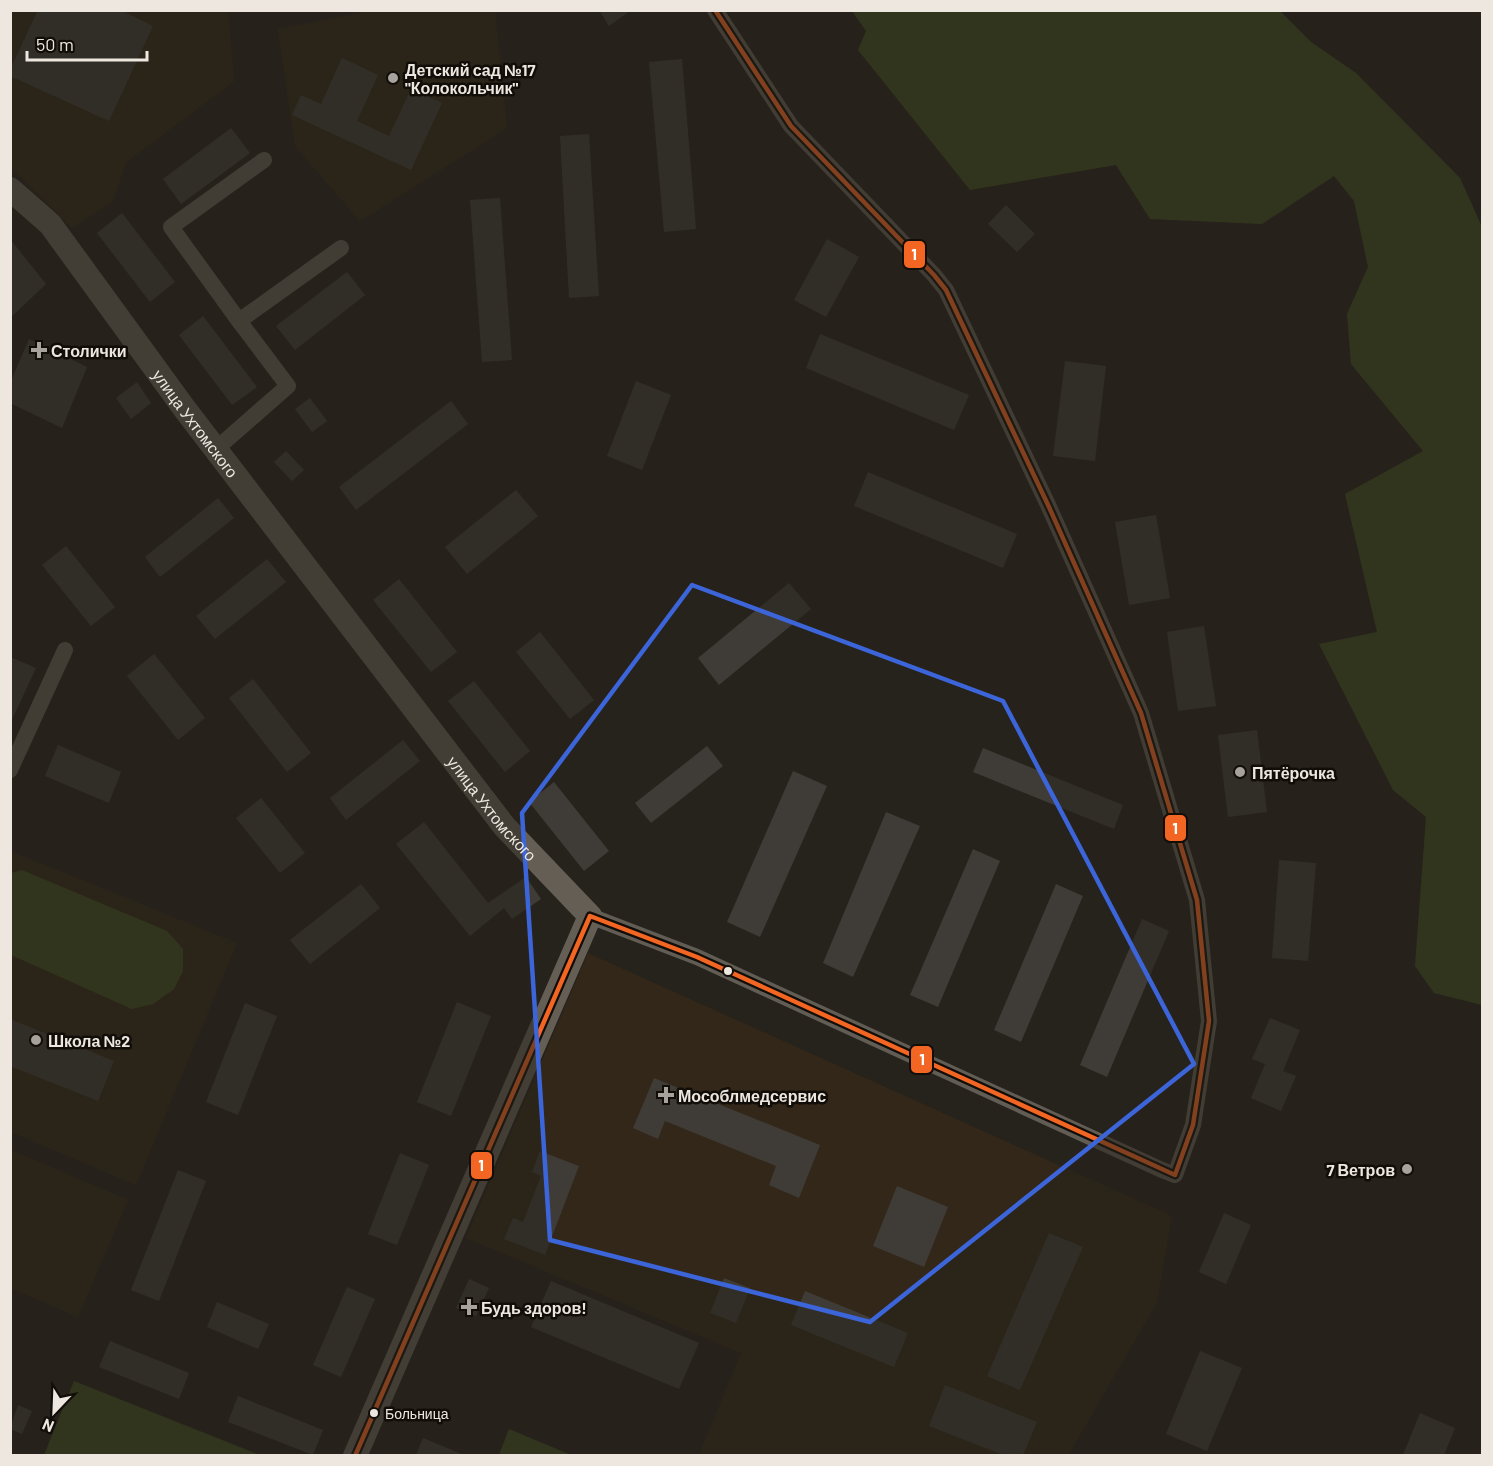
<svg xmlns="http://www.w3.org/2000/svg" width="1493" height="1466" viewBox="0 0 1493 1466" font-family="Barlow,sans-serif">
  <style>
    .built { fill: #322718 }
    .green { fill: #414c1f }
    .building { fill: #3f3c37 }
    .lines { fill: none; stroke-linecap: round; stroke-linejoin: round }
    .street { stroke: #625d54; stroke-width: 16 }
    .secondary { stroke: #645e55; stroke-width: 24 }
    .bus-1-casing { stroke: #110d08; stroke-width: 9 }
    .bus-1 { stroke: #f26522; stroke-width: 4.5 }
    .marked { fill: none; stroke: #3c65d9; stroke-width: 4.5; stroke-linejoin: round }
    .poi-dot { fill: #a7a29b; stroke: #110d08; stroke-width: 2 }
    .bus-dot { fill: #ede7e0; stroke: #110d08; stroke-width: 2 }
    .labels { text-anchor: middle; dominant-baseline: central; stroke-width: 5; stroke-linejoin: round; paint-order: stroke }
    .bus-label { font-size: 14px; fill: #ede7e0; stroke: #110d08; text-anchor: start }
    .poi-label { font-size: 16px; font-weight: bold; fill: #ede7e0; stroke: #110d08; text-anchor: start }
    .street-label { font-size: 16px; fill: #ede7e0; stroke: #110d08 }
    .line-badge { stroke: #110d08; stroke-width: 2 }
    .badge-label { font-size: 16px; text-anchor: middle; font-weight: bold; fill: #fff }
  </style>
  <rect width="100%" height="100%" fill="#26221c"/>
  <!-- built -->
  <g class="built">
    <path d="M11,11H228L234,81L126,162L113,201L72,228L11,167Z"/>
    <path d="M370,11H495L507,128L360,221L295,146L278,29Z"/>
    <path d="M10,851L237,943L136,1185L11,1132Z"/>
    <path d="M588,953L1172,1216L1157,1302L1068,1456L699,1455L741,1353L466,1238Z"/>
    <path d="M11,1150L128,1200L78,1317L11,1288Z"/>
  </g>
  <!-- green -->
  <g class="green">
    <path d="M852,11H1280L1311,42L1356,73L1460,178L1482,227V1005L1434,993L1415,966L1426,817L1393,790L1319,644L1377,632L1345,494L1423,451L1351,364L1347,314L1368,267L1354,201L1334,176L1262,224L1150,219L1116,165L970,190L858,50L866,31Z"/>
    <path d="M22,870L167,931L183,949V971L174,989L153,1004L132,1009L11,955V873Z"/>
    <path d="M74,1381L260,1455H44Z"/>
    <path d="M509,1429L571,1455H499Z"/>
  </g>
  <!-- building -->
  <g class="building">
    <path d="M38,10H120L153,26L109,121L10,76V70Z"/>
    <path d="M599,10H631L609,26Z"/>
    <path d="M342,58L378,75L357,121L389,136L411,89L442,103L411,170L292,115L301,95L321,104Z"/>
    <path d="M682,59L696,229L664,232L649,62Z"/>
    <path d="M231,128L250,153L181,204L163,179Z"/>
    <path d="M589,134L599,296L569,298L560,136Z"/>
    <path d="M500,198L512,360L482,362L470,200Z"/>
    <path d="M1006,205L1035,234L1017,252L988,224Z"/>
    <path d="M122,213L175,282L150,302L97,233Z"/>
    <path d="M10,239L46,284L10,318Z"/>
    <path d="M827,239L859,257L826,317L794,300Z"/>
    <path d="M347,272L365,295L295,350L276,326Z"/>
    <path d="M203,316L257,387L232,405L179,335Z"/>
    <path d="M820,334L969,395L954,430L806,368Z"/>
    <path d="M29,339L87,367L62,428L10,403V383Z"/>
    <path d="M1065,361L1106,366L1095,461L1053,456Z"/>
    <path d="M636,381L671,395L642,470L607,456Z"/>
    <path d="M137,382L151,403L131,419L116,398Z"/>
    <path d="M310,398L327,421L312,432L295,409Z"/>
    <path d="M451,401L468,424L356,510L339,487Z"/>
    <path d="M286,451L304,470L292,481L274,462Z"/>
    <path d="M868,472L1017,534L1003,568L854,506Z"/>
    <path d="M516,490L538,516L467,574L445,547Z"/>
    <path d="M218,498L234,518L160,577L145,557Z"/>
    <path d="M1156,515L1170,598L1129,605L1115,522Z"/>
    <path d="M66,546L115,607L91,626L42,565Z"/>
    <path d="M267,559L286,582L215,639L196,616Z"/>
    <path d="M399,579L457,652L431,672L373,600Z"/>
    <path d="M789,583L811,609L719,685L698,658Z"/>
    <path d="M1204,626L1216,706L1178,711L1167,632Z"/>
    <path d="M540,632L594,700L570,719L516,652Z"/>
    <path d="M154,654L205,718L178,740L127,676Z"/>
    <path d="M10,657L36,668L10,724Z"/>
    <path d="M253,679L311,753L287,772L229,698Z"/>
    <path d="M474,681L530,751L505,772L448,701Z"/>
    <path d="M1257,730L1267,812L1228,817L1218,735Z"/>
    <path d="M403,740L420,761L346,820L330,798Z"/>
    <path d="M58,745L121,772L109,803L45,776Z"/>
    <path d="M707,746L723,766L651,823L635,803Z"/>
    <path d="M983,748L1123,805L1114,829L973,772Z"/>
    <path d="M793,771L827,786L760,937L727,922Z"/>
    <path d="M554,782L609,851L584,871L529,802Z"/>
    <path d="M261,798L305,853L280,873L236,818Z"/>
    <path d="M886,812L920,826L853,977L823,963Z"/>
    <path d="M424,822L488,903L526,877L541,899L512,919L504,908L470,936L396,844Z"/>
    <path d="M973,849L1000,861L938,1007L910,995Z"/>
    <path d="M1279,860L1316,863L1308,961L1272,958Z"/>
    <path d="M361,884L380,908L310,964L290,940Z"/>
    <path d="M1056,884L1083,896L1021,1042L994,1030Z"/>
    <path d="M1142,919L1169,931L1107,1077L1080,1065Z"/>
    <path d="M457,1002L491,1016L451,1116L417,1102Z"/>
    <path d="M245,1003L277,1016L238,1115L206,1102Z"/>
    <path d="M1270,1018L1300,1030L1283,1071L1296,1076L1281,1111L1251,1098L1265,1064L1252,1059Z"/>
    <path d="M10,1019L114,1061L98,1101L10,1066Z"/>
    <path d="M654,1078L820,1145L799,1198L769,1185L776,1166L665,1121L658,1139L633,1128Z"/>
    <path d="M540,1151L579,1166L545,1255L504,1239L513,1218L523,1222L541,1176L532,1172Z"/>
    <path d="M400,1153L429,1165L397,1245L368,1234Z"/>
    <path d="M178,1170L206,1181L159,1301L131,1290Z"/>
    <path d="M897,1186L948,1207L924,1267L873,1246Z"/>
    <path d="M1224,1213L1251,1225L1226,1284L1199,1272Z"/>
    <path d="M1049,1233L1083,1247L1020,1390L987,1376Z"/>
    <path d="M724,1278L750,1288L736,1323L710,1313Z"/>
    <path d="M469,1279L489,1288L476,1316L456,1308Z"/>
    <path d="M551,1281L699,1343L679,1389L531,1327Z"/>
    <path d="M347,1287L375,1299L341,1377L313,1365Z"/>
    <path d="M805,1291L908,1333L894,1367L791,1325Z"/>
    <path d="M217,1302L269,1324L258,1349L207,1327Z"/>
    <path d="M110,1341L189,1373L179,1399L99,1367Z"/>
    <path d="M1200,1351L1242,1368L1207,1451L1166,1434Z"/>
    <path d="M945,1385L1037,1422L1023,1455H1003L929,1426Z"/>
    <path d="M238,1396L323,1430L313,1455L228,1422Z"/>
    <path d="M18,1405L32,1411L22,1434L10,1429Z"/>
    <path d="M1420,1413L1455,1428L1444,1455H1403Z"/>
    <path d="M423,1438L464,1455H416Z"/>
  </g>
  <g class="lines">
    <!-- street -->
    <g class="street">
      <path d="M239,321L171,227L264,160"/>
      <path d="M216,449L288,386L239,321L341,248"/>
      <path d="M10,770L65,650"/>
      <path d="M590,916L697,957L1162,1170L1175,1175L1193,1125L1209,1021L1197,900L1141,713L1049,507L946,290L934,275L791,126L715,10"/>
    </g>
    <!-- secondary -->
    <path class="secondary" id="s1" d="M10,189L50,224L184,408L504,826L590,916L355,1456"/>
    <!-- bus-1 casing -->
    <g class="bus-1-casing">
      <path id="bus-1" d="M355,1456L590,916L697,957L1175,1175L1193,1125L1209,1021L1197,900L1141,713L1049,507L946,290L934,275L791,126L715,10"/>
    </g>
    <!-- bus-1 -->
    <use href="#bus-1" class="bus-1"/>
  </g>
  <!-- marked area -->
  <path d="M0 0H1493V1466H0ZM692,585L1003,701L1194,1064L870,1322L550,1240L522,813Z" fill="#26221c" fill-opacity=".55" fill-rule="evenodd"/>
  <path class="marked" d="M692,585L1003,701L1194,1064L870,1322L550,1240L522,813Z"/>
  <!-- markers -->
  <g class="poi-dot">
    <circle cx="393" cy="78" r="6"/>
    <path d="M36 341h6v6h6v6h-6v6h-6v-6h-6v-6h6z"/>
    <circle cx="1240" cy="772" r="6"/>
    <circle cx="36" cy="1040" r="6"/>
    <path d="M663 1086h6v6h6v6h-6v6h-6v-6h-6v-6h6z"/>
    <circle cx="1407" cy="1169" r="6"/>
    <path d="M466 1298h6v6h6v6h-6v6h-6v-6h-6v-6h6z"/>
  </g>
  <g class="bus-dot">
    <circle cx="728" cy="971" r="5"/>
    <circle cx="374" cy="1413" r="5"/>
  </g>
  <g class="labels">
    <!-- bus labels -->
    <g class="bus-label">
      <text x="385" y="1413">Больница</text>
    </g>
    <!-- poi labels -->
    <g class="poi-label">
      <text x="405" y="69">Детский сад №17<tspan x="405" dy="18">"Колокольчик"</tspan></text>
      <text x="51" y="350">Столички</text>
      <text x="1252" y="772">Пятёрочка</text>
      <text x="48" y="1040">Школа №2</text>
      <text x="678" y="1095">Мособлмедсервис</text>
      <text x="1395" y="1169" text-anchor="end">7 Ветров</text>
      <text x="481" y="1307">Будь здоров!</text>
    </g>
    <!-- street labels -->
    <g class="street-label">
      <text stroke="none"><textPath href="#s1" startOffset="300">улица Ухтомского</textPath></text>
      <text stroke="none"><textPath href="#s1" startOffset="786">улица Ухтомского</textPath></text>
    </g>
  </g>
  <g class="line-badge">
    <rect x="903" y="240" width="23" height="29" rx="6" fill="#f26522"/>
    <rect x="1164" y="814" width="23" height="28" rx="6" fill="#f26522"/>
    <rect x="910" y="1045" width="23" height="29" rx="6" fill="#f26522"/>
    <rect x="470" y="1151" width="23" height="29" rx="6" fill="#f26522"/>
  </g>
  <g class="badge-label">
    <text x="914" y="260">1</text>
    <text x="1175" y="834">1</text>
    <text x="922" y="1065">1</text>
    <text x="481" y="1171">1</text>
  </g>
  <!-- border -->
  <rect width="1493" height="1466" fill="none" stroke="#ede7e0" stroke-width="24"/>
  <!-- north arrow -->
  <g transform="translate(54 1412) rotate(203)" stroke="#110d08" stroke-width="4.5" paint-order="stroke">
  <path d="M0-4.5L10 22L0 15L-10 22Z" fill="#ede7e0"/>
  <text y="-9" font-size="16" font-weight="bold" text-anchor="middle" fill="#ede7e0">N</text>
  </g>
  <!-- scale -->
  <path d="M27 51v9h120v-9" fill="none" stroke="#ede7e0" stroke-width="3"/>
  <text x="36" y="51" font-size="18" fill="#ede7e0" stroke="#110d08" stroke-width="4.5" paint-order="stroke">50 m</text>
</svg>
